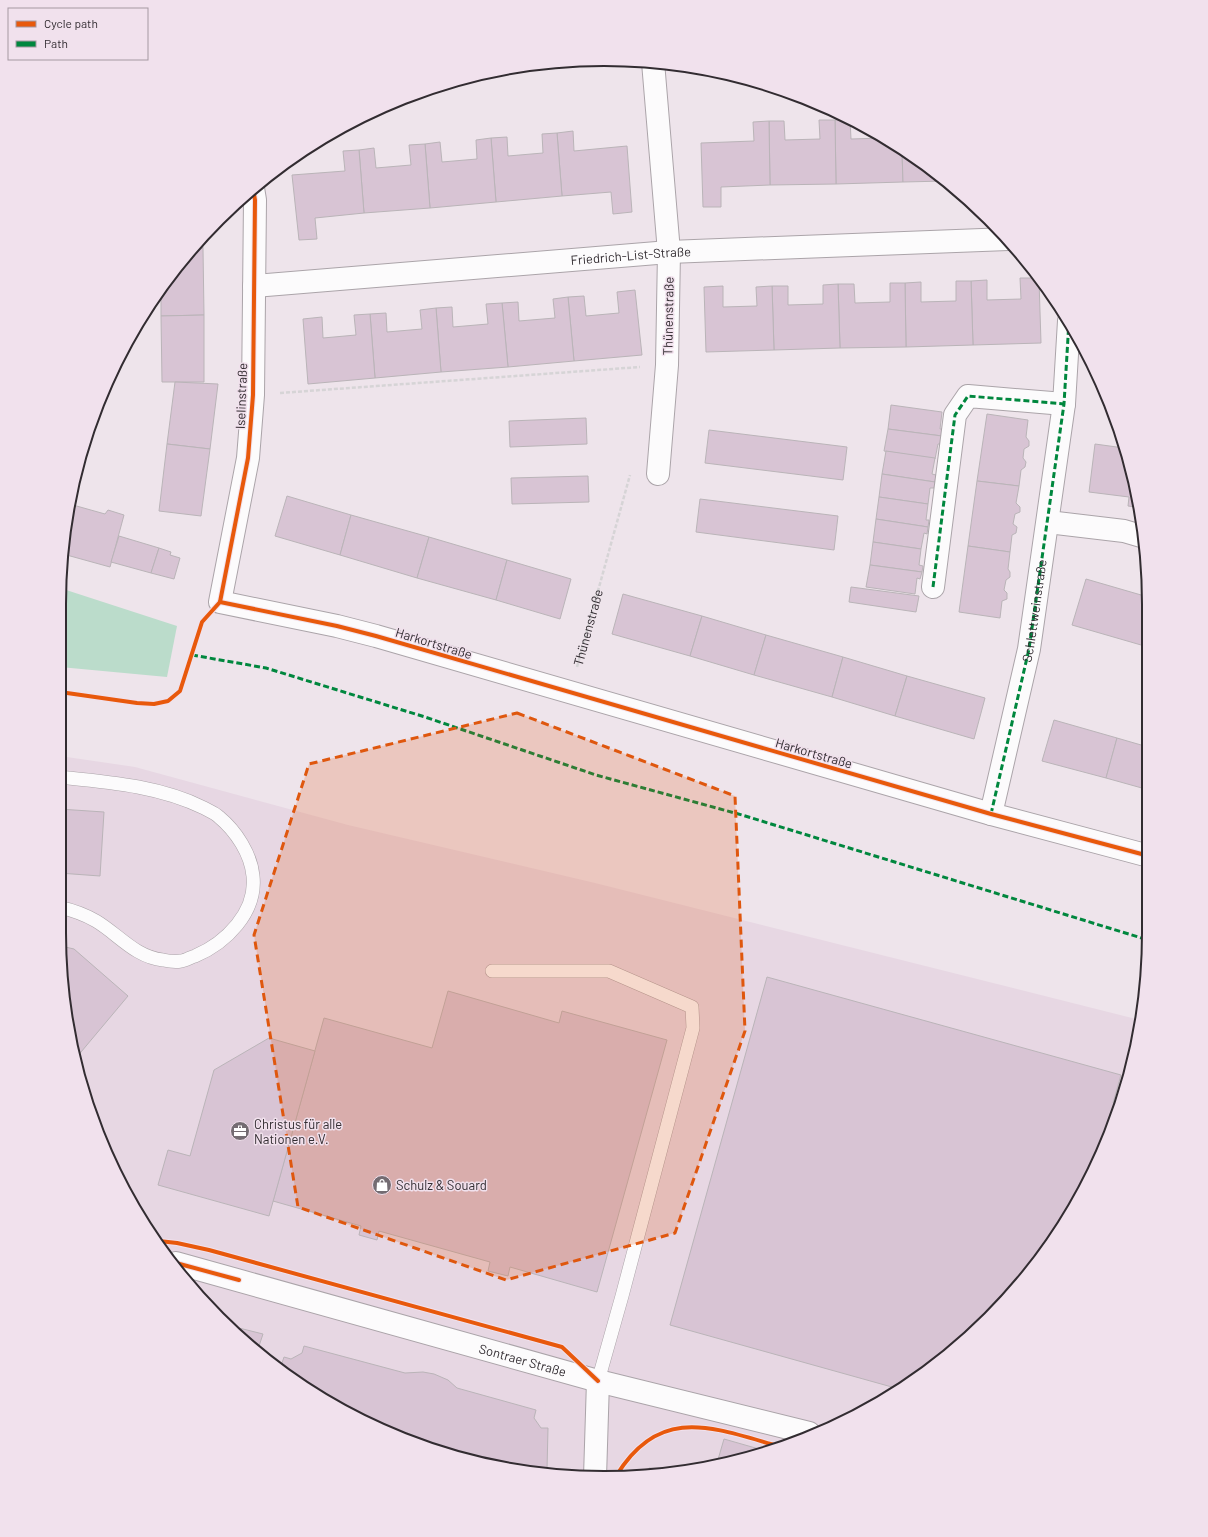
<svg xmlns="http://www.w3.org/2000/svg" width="1208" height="1537" viewBox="0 0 1208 1537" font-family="Barlow,sans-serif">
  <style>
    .built { fill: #e7d7e3 }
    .green { fill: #bbdccb }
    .building { fill: #d8c4d4; stroke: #bab4b8 }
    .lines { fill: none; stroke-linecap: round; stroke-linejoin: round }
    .service-casing { stroke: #aba4a9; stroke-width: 14 }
    .minor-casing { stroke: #aba4a9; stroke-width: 24 }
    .path { stroke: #d6d4d6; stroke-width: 2.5; stroke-dasharray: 4 2; stroke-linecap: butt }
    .service { stroke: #fcfbfc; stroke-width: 13 }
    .minor { stroke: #fcfbfc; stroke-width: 22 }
    .quiet { stroke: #00873e; stroke-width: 3; stroke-dasharray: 6 3; stroke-linecap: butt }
    .cycleway-casing { stroke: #f1e1ed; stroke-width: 6 }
    .cycleway { stroke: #e8590c; stroke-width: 4 }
    .marked { fill: #df570e; fill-opacity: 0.2; stroke: #df570e; stroke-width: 3; stroke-dasharray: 8 5; stroke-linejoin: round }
    .labels { text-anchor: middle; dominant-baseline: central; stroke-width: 3; stroke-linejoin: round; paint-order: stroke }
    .street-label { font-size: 13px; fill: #322c31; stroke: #f1e1ed }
    .poi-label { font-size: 13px; fill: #322c31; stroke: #f1e1ed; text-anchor: start }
    .rim { fill: none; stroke: #322c31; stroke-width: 2 }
  </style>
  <rect width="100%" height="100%" fill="#eee4eb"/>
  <!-- built -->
  <path class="built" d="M60,756L135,767L348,825L595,883L1140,1020L1139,1039L1107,1142L1057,1236L964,1343L877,1405L745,1459L604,1478L463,1459L332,1405L219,1319L132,1206L78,1074L59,933Z"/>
  <!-- green -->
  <path class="green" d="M60,588L177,626L167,677L60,667Z"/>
  <!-- building -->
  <g class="building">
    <path d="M850,119L851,139L882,138L902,151L903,182L836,184L835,120Z"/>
    <path d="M819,120H835L836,184L770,185L769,121H784L785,140L820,139Z"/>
    <path d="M769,121L770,185L721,187V207H703L701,143L754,141L753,122Z"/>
    <path d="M573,131L574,151L627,146L632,212L613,214L611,192L562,196L557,133Z"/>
    <path d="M557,133L562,196L496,202L491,138L507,137L508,156L543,153L542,134Z"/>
    <path d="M491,138L496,202L430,208L425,144L440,142L442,162L477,159L476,140Z"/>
    <path d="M425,144L430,208L364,213L359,150L374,148L376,168L411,165L409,145Z"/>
    <path d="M359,150L364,213L315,218L317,239L299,240L292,175L345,171L343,151Z"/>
    <path d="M902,151L936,171L946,181L903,182Z"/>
    <path d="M202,239L203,248L194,249Z"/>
    <path d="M203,248L204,315L161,316V288L172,272L194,249Z"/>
    <path d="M1020,278H1037L1039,280L1041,343L973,345L971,281L987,280V300L1021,299Z"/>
    <path d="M956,281H971L973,345L906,347L905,283L921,282V302L956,301Z"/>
    <path d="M890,283H905L906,347L840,348L838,284H854L855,303L890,302Z"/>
    <path d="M838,284L840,348L774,350L772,286H788V305L823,304V285Z"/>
    <path d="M723,286V307L757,306L756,287L772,286L774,350L706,352L704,287Z"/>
    <path d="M635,290L642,355L574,361L568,297L584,296L586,316L619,313L617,292Z"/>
    <path d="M568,297L574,361L508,367L502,303L518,302L519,321L555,318L553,299Z"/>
    <path d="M502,303L508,367L441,372L436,308L452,307L453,327L488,324L486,304Z"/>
    <path d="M436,308L441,372L375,378L370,314L386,313L387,332L422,329L420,310Z"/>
    <path d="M370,314L375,378L308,384L303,319L322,317L323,338L356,335L354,315Z"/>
    <path d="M204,315V382H162L161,316Z"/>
    <path d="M175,382L218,384L210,449L167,444Z"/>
    <path d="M891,405L942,412L940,429H943L942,436L888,429Z"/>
    <path d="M987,414L1028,420L1026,437L1029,441V446L1024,449L1023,458L1026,462L1025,467L1021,470L1019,486L977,481Z"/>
    <path d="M586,418L587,444L510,447L509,421Z"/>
    <path d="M888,429L942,436L941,444H938L935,459L884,451Z"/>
    <path d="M709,430L847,447L843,480L705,463Z"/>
    <path d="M167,444L210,449L201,516L159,511Z"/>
    <path d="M1095,444L1124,448L1136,507L1128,506L1129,497L1089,492Z"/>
    <path d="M886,451L935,458L932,474L936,475L935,482L882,474Z"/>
    <path d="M882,474L935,482L934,488H930L928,504L879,497Z"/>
    <path d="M588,476L589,502L512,504L511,478Z"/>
    <path d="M977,481L1019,486L1016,503L1020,507V512L1015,514L1013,524L1017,527L1016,533L1012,535L1010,552L968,546Z"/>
    <path d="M287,496L351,515L340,555L275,536Z"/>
    <path d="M879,497L928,504L926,520H929L928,527L876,519Z"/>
    <path d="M700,499L838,516L834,550L696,532Z"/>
    <path d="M73,505L105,514L108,510L124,515L110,567L63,554Z"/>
    <path d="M351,515L429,537L417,578L340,555Z"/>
    <path d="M876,519L928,527L927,534L924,533L921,549L873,542Z"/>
    <path d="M119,536L159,548L151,573L111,562Z"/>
    <path d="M429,537L507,560L496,600L417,578Z"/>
    <path d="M873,542L921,549L919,565L923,566L922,572L870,565Z"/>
    <path d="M968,546L1010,552L1008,569L1010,572V577L1006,580L1004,590L1007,593V599L1002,601L1000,618L959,612Z"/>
    <path d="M159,548L171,552L170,555L180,558L174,579L151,573Z"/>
    <path d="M507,560L571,579L560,619L496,600Z"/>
    <path d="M870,565L922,572L920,579L917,578L915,594L866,587Z"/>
    <path d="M1086,579L1148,597V647L1072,625Z"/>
    <path d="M851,587L919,596L916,612L849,602Z"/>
    <path d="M623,594L702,616L690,656L612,634Z"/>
    <path d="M702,616L766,635L754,675L690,656Z"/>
    <path d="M766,635L843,657L832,697L754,675Z"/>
    <path d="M843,657L907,676L895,716L832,697Z"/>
    <path d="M907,676L985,698L974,739L895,716Z"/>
    <path d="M1054,720L1117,738L1106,778L1042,761Z"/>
    <path d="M1117,738L1148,747L1149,790L1106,778Z"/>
    <path d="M59,809L104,812L100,876L59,873Z"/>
    <path d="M61,946L74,949L128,996L76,1058Z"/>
    <path d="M767,977L1121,1075L1113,1103L1119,1105L1107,1142L1057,1236L964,1343L899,1389L670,1325Z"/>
    <path d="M448,991L559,1023L562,1011L667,1040L597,1292L510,1267L508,1276L488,1271L490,1262L379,1231L377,1240L359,1235L361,1226L273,1201L324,1018L432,1048Z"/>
    <path d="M269,1038L315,1051L269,1216L158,1185L168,1150L190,1156L214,1070Z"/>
    <path d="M227,1325L263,1334L258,1349Z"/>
    <path d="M304,1346L405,1373L423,1372L434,1374L448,1380L457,1388L536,1410L534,1418L541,1428H548L547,1470L463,1459L332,1405L281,1366L284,1357L291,1359L302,1353Z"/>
    <path d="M724,1439L766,1451L745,1459L717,1463Z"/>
    <path d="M649,1468L674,1469L649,1472Z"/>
  </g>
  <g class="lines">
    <!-- service casing -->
    <g class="service-casing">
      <g id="service">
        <path d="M59,907C72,910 84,914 96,921C118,934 135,957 163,960C168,961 175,962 181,961C185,961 191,957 195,956C226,943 257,912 253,876C251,854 236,831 219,817C215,813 209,811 204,808C160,786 108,782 59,777"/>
        <path d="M492,971H609L692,1007L693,1028L622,1296L598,1381"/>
      </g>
    </g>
    <!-- minor casing -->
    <g class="minor-casing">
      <g id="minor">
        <path d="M653,62L669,252L667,365L658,474"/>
        <path d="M253,188L255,200L253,395L248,458L220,602L337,626L376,636L991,814L1149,856"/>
        <path id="s2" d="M254,286L669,252L1008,239"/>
        <path d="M1048,522L1124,531L1141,536"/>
        <path d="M933,587L955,415L968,396L1064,404"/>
        <path id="s3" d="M991,814L1029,649L1064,404L1069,321"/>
        <path id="s4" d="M176,1263L598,1381L809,1433"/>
        <path d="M595,1477L598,1381"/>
      </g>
    </g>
    <!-- path -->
    <g class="path">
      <path d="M280,393L640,367"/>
      <path id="s1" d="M577,667L630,475"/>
    </g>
    <!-- service -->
    <use href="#service" class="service"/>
    <!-- minor -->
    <use href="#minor" class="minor"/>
    <!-- quiet -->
    <g class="quiet">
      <path d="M933,587L955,415L968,396L1064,404"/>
      <path d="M192,655L266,668L425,717L596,775L742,815L1148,940"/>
      <path d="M991,814L1029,649L1064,404L1069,321"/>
    </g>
    <!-- cycleway casing -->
    <g class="cycleway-casing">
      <g id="cycleway">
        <path d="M220,602L337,626L376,636L991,814L1149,856"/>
        <path d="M220,602L248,458L253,395L255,200L253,188"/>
        <path d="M60,692L137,703L154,704L168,701L180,691L202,622L220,602"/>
        <path d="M159,1241L177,1243L209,1250L562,1347L598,1381"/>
        <path d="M176,1263L239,1280"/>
        <path d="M616,1476C660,1405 711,1427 778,1446"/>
      </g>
    </g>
    <!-- cycleway -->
    <use href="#cycleway" class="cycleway"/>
  </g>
  <!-- marked area -->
  <path class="marked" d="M517,713L735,796L745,1031L675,1233L506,1280L298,1207L254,935L309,764Z"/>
  <!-- icons -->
  <defs>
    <g id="office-disc" transform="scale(1)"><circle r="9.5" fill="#746c72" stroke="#f1e1ed"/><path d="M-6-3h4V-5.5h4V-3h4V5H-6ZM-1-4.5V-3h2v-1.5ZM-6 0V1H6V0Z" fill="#fff"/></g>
    <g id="shop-disc" transform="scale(1)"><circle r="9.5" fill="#746c72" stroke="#f1e1ed"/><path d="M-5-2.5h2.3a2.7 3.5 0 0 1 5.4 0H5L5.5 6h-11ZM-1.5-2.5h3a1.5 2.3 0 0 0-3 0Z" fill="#fff"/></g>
  </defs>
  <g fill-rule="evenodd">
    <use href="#office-disc" x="240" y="1131"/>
    <use href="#shop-disc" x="382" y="1185"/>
  </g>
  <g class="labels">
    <!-- street labels -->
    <g class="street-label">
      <text stroke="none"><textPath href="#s2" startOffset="378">Friedrich-List-Straße</textPath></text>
      <text transform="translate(668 316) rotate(-89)">Thünenstraße</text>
      <text transform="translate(241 396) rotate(-88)">Iselinstraße</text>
      <text stroke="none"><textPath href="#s3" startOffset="208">Schlettweinstraße</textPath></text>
      <text stroke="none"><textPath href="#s1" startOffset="41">Thünenstraße</textPath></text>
      <text transform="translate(434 643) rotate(17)">Harkortstraße</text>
      <text transform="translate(814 753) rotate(16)">Harkortstraße</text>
      <text stroke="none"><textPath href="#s4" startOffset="360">Sontraer Straße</textPath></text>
    </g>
    <!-- poi labels -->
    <g class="poi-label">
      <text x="254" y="1124">Christus für alle<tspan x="254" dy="15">Nationen e.V.</tspan></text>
      <text x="396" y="1185">Schulz &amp; Souard</text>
    </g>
  </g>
  <!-- crop -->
  <path d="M0 0H1208V1537H0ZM604 66H604A538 538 0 0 1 1142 604V933A538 538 0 0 1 604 1471H604A538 538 0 0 1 66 933V604A538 538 0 0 1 604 66Z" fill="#f1e1ed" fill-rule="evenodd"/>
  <path class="rim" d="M604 66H604A538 538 0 0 1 1142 604V933A538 538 0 0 1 604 1471H604A538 538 0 0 1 66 933V604A538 538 0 0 1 604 66Z"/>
  <!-- legend -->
  <rect x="8" y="8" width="140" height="52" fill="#f1e1ed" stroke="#a599a2"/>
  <rect x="16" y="21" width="20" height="6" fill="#e8590c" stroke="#a599a2"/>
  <text x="44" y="28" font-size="12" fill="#322c31">Cycle path</text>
  <rect x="16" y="41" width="20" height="6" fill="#00873e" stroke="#a599a2"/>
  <text x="44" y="48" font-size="12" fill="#322c31">Path</text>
</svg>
